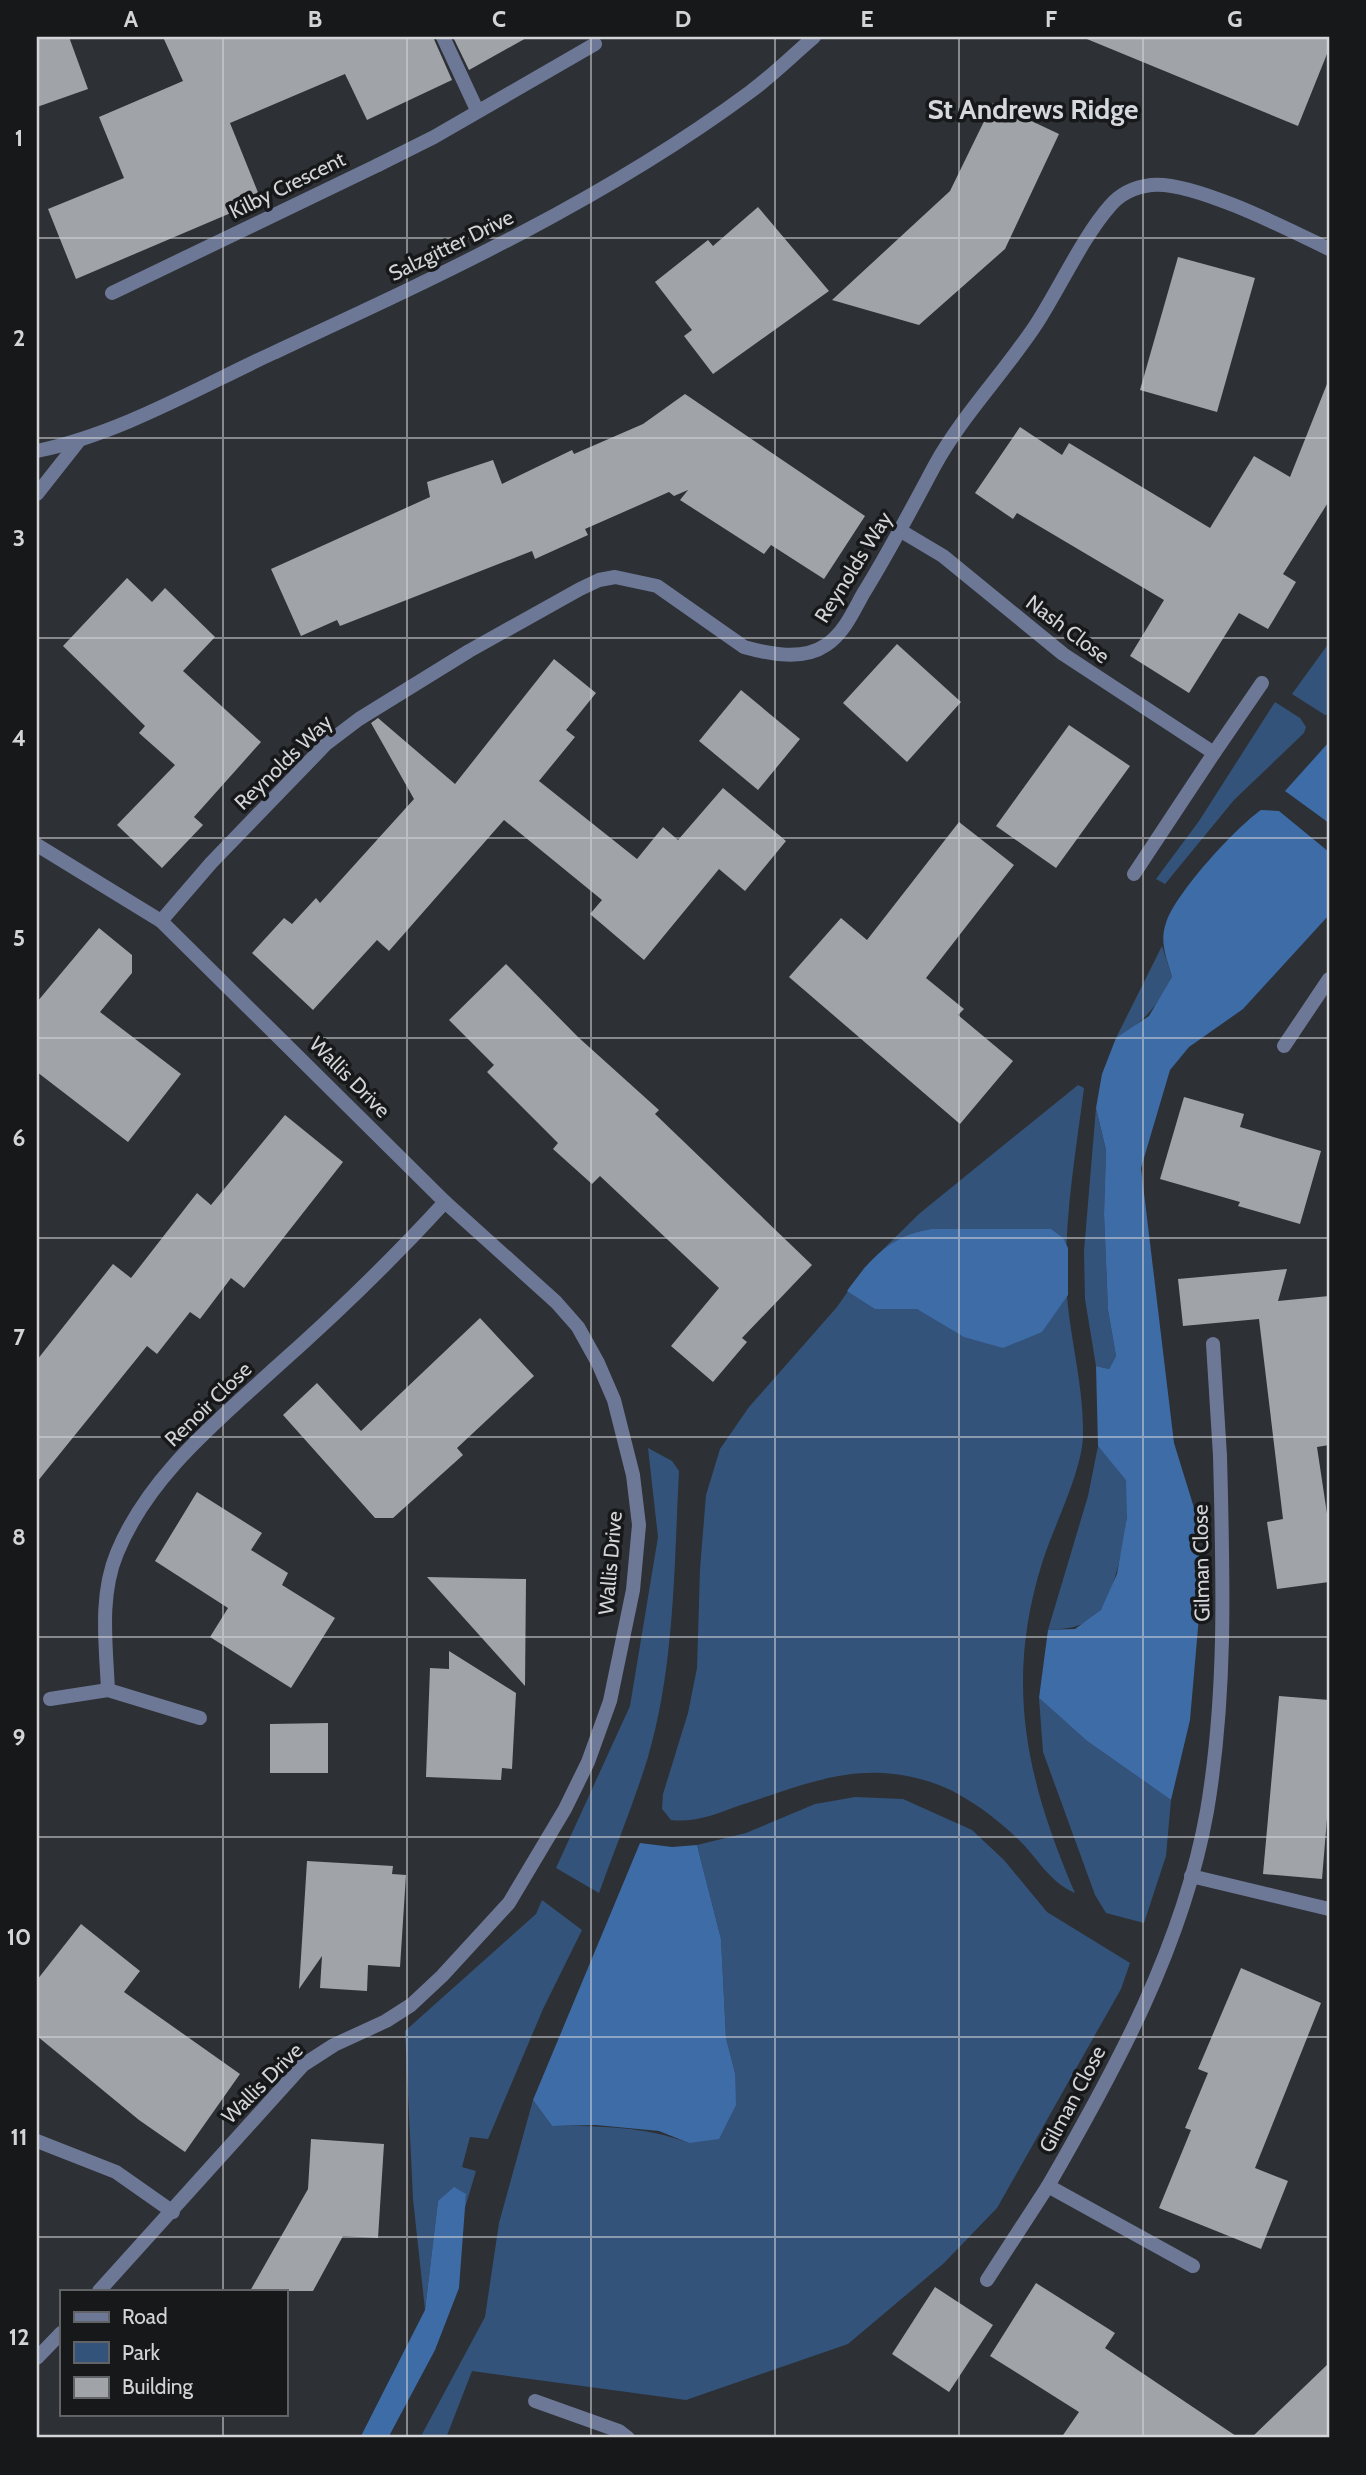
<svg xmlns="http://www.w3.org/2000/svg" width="1366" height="2475" viewBox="0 0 1366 2475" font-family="Cabin,sans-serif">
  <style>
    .green { fill: #34537b }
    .forest { fill: #3d6ca7 }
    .building { fill: #a0a4a9 }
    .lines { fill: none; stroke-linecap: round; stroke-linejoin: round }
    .service { stroke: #6d7896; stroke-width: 14 }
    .minor { stroke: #6d7896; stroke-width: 14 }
    .tertiary { stroke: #6d7896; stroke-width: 14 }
    .grid { fill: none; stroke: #d2d4d7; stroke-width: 2; stroke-opacity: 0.55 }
    .labels { text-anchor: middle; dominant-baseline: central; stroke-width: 7; stroke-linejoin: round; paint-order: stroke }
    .street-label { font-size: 21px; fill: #d2d4d7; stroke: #17181a }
    .district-label { font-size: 28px; font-weight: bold; fill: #d5d9de; stroke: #17181a }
    .neatline { fill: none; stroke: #d2d4d7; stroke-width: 2.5 }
    .grid-label { font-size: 23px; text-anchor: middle; font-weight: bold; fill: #d2d4d7 }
  </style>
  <rect width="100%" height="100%" fill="#2d3034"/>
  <!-- green -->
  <g class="green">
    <path d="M1329,643V714L1325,715L1292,694Z"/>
    <path d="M1275,702L1300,718L1306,727L1304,733L1234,800L1165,884L1156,879L1199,821Z"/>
    <path d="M1162,946L1172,977C1158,1005 1144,1023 1116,1038Z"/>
    <path d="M1078,1085L1084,1088C1076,1151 1065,1213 1066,1277C1067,1330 1084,1381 1083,1435C1083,1469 1054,1526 1043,1560C1004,1682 1026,1779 1075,1893C1049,1882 1037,1857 1018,1839C996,1818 967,1796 939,1785C863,1757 810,1783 738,1806C716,1814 695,1823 671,1820L662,1809L663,1794L688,1713L697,1668L700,1569L706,1495L720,1449L749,1407L837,1307L864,1268L920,1213Z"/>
    <path d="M1096,1108L1106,1150L1104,1214L1108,1310L1116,1356L1109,1369L1096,1366L1085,1299L1084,1251Z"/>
    <path d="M1098,1446C1107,1455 1121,1467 1126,1479C1134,1503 1117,1590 1101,1610C1087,1627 1068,1629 1048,1630L1088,1496Z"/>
    <path d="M648,1448L672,1461L679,1471C674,1566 675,1665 648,1757C634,1803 615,1848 599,1893L556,1868L630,1706L658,1537Z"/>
    <path d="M1039,1698L1087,1741L1171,1800L1166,1856L1144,1923L1106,1913L1095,1895L1043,1752Z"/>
    <path d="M855,1797L903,1799L972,1830L1004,1860L1047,1912L1130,1963L1121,1989L997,2208L944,2263L848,2344L686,2400L472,2371L446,2438H420L485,2317L499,2223L533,2100L552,2126C600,2126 644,2126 689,2143L735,2073L726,2038L721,1939L697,1845L746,1833L815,1804Z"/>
    <path d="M542,1900L582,1930L543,2009L488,2139L470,2137L462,2167L476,2171L464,2211L466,2194L438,2201L425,2310L413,2199L405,2031L536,1914Z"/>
  </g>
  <!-- forest -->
  <g class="forest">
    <path d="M1329,742V823L1285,791Z"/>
    <path d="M1261,810L1279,811L1329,852V915L1243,1009L1189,1047L1170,1070L1141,1168L1174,1443L1195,1511L1202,1582L1190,1720L1171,1800L1087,1741L1039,1698L1048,1630L1075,1629L1101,1610L1117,1574L1127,1517L1126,1480L1098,1446L1096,1366L1109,1369L1116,1356L1108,1310L1104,1214L1106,1150L1096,1108L1102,1074L1116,1038L1149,1016L1172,977C1167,959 1159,942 1166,923C1175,894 1235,828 1261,810Z"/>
    <path d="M932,1229H1051L1063,1238L1068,1248V1295L1042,1332L1003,1348L964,1337L917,1309H875L847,1291C872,1257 890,1236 932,1229Z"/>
    <path d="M640,1843L672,1847L697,1845L721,1939L726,2038L735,2073L736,2105L719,2139L689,2143L659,2131L596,2125L552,2126L533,2100Z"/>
    <path d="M454,2187L466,2194L459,2288L435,2350L388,2438H360L425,2310L438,2201Z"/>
  </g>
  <!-- building -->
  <g class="building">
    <path d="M37,37H69L88,89L37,107Z"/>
    <path d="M163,37H433L452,80L367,120L345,74L230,123L261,200L76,279L48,209L124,178L99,117L183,81Z"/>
    <path d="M453,37H528L469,70Z"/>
    <path d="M1082,37H1329V49L1298,126Z"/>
    <path d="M993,103L1059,134L1005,249L919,325L832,300L950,191Z"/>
    <path d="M758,207L829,291L713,374L684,336L692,330L655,282L708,240L713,246Z"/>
    <path d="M1178,257L1255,278L1217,412L1140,390Z"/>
    <path d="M1327,384L1329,501L1283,574L1296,582L1268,629L1239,613L1189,693L1130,656L1164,600L1017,513L1013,519L975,493L1020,427L1062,455L1069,443L1210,528L1254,456L1290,477Z"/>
    <path d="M685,394L865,516L824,579L771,545L764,554L680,500L688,490L674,496L669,492L585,529L588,535L535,559L532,551L340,626L337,620L301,636L271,569L430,497L427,482L493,460L502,484L572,450L574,454L643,424Z"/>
    <path d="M127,578L152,602L165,588L215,637L183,671L261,742L194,817L203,825L162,868L117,825L175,765L139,733L145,726L63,646Z"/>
    <path d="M897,644L961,702L907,762L843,703Z"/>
    <path d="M554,659L596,693L566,730L575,737L539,781L637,859L663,827L678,840L723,788L786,841L745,891L719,869L644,960L590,914L602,900L504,820L389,951L377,940L313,1010L252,953L284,918L292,924L316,898L320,903L414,799L371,723L378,718L455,784Z"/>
    <path d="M741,690L800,739L758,790L699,741Z"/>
    <path d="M1069,725L1130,766L1056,868L996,826Z"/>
    <path d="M959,822L1014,865L926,978L964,1009L958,1015L1013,1061L960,1124L789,977L841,918L867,940Z"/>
    <path d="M99,928L132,955V973L100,1012L181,1074L128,1142L37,1072V1002Z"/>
    <path d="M506,964L578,1037L659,1110L655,1114L812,1265L742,1338L747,1342L713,1382L671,1346L719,1288L600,1176L592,1184L553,1149L558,1143L487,1072L494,1065L449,1020Z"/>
    <path d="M1184,1097L1244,1114L1240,1127L1321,1151L1300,1224L1238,1206L1240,1202L1160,1179Z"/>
    <path d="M285,1115L343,1162L244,1288L231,1278L200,1319L190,1312L157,1354L147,1346L37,1482V1360L113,1264L131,1278L197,1193L211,1205Z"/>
    <path d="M1287,1269L1278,1301L1329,1296V1445L1317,1447L1329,1527V1582L1277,1589L1267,1522L1283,1519L1259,1319L1183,1326L1178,1279Z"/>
    <path d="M480,1318L534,1376L457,1448L463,1455L393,1518H375L283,1415L317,1383L361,1431Z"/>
    <path d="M197,1492L262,1533L251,1550L288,1573L282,1585L335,1618L291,1688L210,1637L228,1608L155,1561Z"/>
    <path d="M427,1577L526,1579L525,1686Z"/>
    <path d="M449,1651L516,1693L512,1769L502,1768L501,1780L426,1777L430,1668L449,1669Z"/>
    <path d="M1279,1696L1329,1700V1794L1322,1879L1263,1874Z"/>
    <path d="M328,1723V1773H270V1724Z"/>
    <path d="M307,1861L393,1866L392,1874L406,1875L400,1967L368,1965L367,1991L320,1988L322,1956L299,1989Z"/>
    <path d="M81,1924L140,1971L124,1992L240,2074L185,2152L139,2120L37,2036V1980Z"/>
    <path d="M1241,1968L1321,2003L1255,2168L1288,2181L1261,2249L1159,2208L1191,2130L1185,2128L1208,2073L1198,2069Z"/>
    <path d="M311,2139L384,2144L378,2238L343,2236L313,2291H250L308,2189Z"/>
    <path d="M1036,2283L1115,2333L1105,2348L1239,2438H1061L1079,2412L990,2356Z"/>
    <path d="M935,2287L993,2325L949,2392L892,2354Z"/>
    <path d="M1329,2363V2438H1251Z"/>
  </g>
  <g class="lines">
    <!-- service -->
    <g class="service">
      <path d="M112,293L378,165"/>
      <path d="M1213,1344L1220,1456"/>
      <path d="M37,2141L116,2172L173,2212"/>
      <path d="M987,2280L1048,2186"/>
      <path d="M535,2401L619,2431L628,2438"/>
    </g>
    <!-- minor -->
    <g class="minor">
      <path d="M443,37L477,110"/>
      <path d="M378,165L434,137L595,44"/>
      <path d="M901,531L943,556L1063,654L1214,753L1134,874"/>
      <path d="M1214,753L1262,683"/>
      <path d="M37,845L161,921L445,1202L556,1302L578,1327L598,1363L614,1400L633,1475L639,1525L633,1590L610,1701L588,1762L565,1809L509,1903L442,1976L411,2005L386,2021L334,2045L303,2065L99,2291"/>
      <path d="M161,921L211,863L326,744L359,719L469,651L580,589L599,580L615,577L657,586L744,647C769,654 803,661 826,645C844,633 853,612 863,594C889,552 912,508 935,465C964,413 1005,372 1037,323C1059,289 1084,235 1110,206C1120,194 1135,187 1151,185C1192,180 1290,230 1329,249"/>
      <path d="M1284,1046L1329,979"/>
      <path d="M108,1690C106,1645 99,1596 117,1553C148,1477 215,1423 274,1369C334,1316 391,1261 445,1202"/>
      <path d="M50,1699L108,1690L200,1718"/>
      <path d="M1191,1876L1329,1909"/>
      <path d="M1193,2266L1048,2186C1115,2070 1183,1946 1207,1811C1227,1693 1223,1574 1220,1456"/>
      <path d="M37,2358L61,2333"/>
    </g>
    <!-- tertiary -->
    <g class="tertiary">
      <path d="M37,451C119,434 196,389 271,354C437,277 603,201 750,92C772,76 793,55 814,37"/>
      <path d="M37,494L78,442"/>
    </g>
  </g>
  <!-- grid -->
  <path class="grid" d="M223,37V2291M407,37V2438M591,37V2438M775,37V2438M959,37V2438M1143,37V2438M37,238H1329M37,438H1329M37,638H1329M37,838H1329M37,1038H1329M37,1238H1329M37,1437H1329M37,1637H1329M37,1837H1329M37,2037H1329M37,2237H1329M223,2414V2438"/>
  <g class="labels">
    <!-- street labels -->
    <g class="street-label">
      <text transform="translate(287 185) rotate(-26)">Kilby Crescent</text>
      <text transform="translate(451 245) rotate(-26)">Salzgitter Drive</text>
      <text transform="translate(853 567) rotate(-58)">Reynolds Way</text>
      <text transform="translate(1068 629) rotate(37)">Nash Close</text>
      <text transform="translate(283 762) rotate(-44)">Reynolds Way</text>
      <text transform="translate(350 1077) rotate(45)">Wallis Drive</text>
      <text transform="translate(208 1404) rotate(-44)">Renoir Close</text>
      <text transform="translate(610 1563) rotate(-85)">Wallis Drive</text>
      <text transform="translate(1201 1563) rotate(-91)">Gilman Close</text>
      <text transform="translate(262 2083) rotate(-45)">Wallis Drive</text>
      <text transform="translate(1072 2099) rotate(-62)">Gilman Close</text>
    </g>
    <!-- district labels -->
    <g class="district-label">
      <text x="1033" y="109">St Andrews Ridge</text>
    </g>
  </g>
  <!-- border -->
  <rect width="1366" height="2475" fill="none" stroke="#17181a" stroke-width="77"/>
  <!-- legend -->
  <rect x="60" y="2290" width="228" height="126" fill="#17181a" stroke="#626366" stroke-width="2"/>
  <rect x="74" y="2312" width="35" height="10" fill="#6d7896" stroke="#626366" stroke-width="2"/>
  <text x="122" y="2324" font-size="21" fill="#d2d4d7">Road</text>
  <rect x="74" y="2342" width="35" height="21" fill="#34537b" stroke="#626366" stroke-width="2"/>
  <text x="122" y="2360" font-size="21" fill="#d2d4d7">Park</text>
  <rect x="74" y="2377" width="35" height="21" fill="#a0a4a9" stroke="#626366" stroke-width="2"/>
  <text x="122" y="2394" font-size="21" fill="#d2d4d7">Building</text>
  <rect x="38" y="38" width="1290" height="2398" class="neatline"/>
  <g class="grid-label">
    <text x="131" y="27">A</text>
    <text x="315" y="27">B</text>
    <text x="499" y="27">C</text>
    <text x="683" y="27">D</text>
    <text x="867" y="27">E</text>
    <text x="1051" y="27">F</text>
    <text x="1235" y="27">G</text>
    <text x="19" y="146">1</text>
    <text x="19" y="346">2</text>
    <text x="19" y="546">3</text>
    <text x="19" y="746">4</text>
    <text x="19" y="946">5</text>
    <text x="19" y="1146">6</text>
    <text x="19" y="1345">7</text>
    <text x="19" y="1545">8</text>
    <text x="19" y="1745">9</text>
    <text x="19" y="1945">10</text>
    <text x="19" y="2145">11</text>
    <text x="19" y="2345">12</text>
  </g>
</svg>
